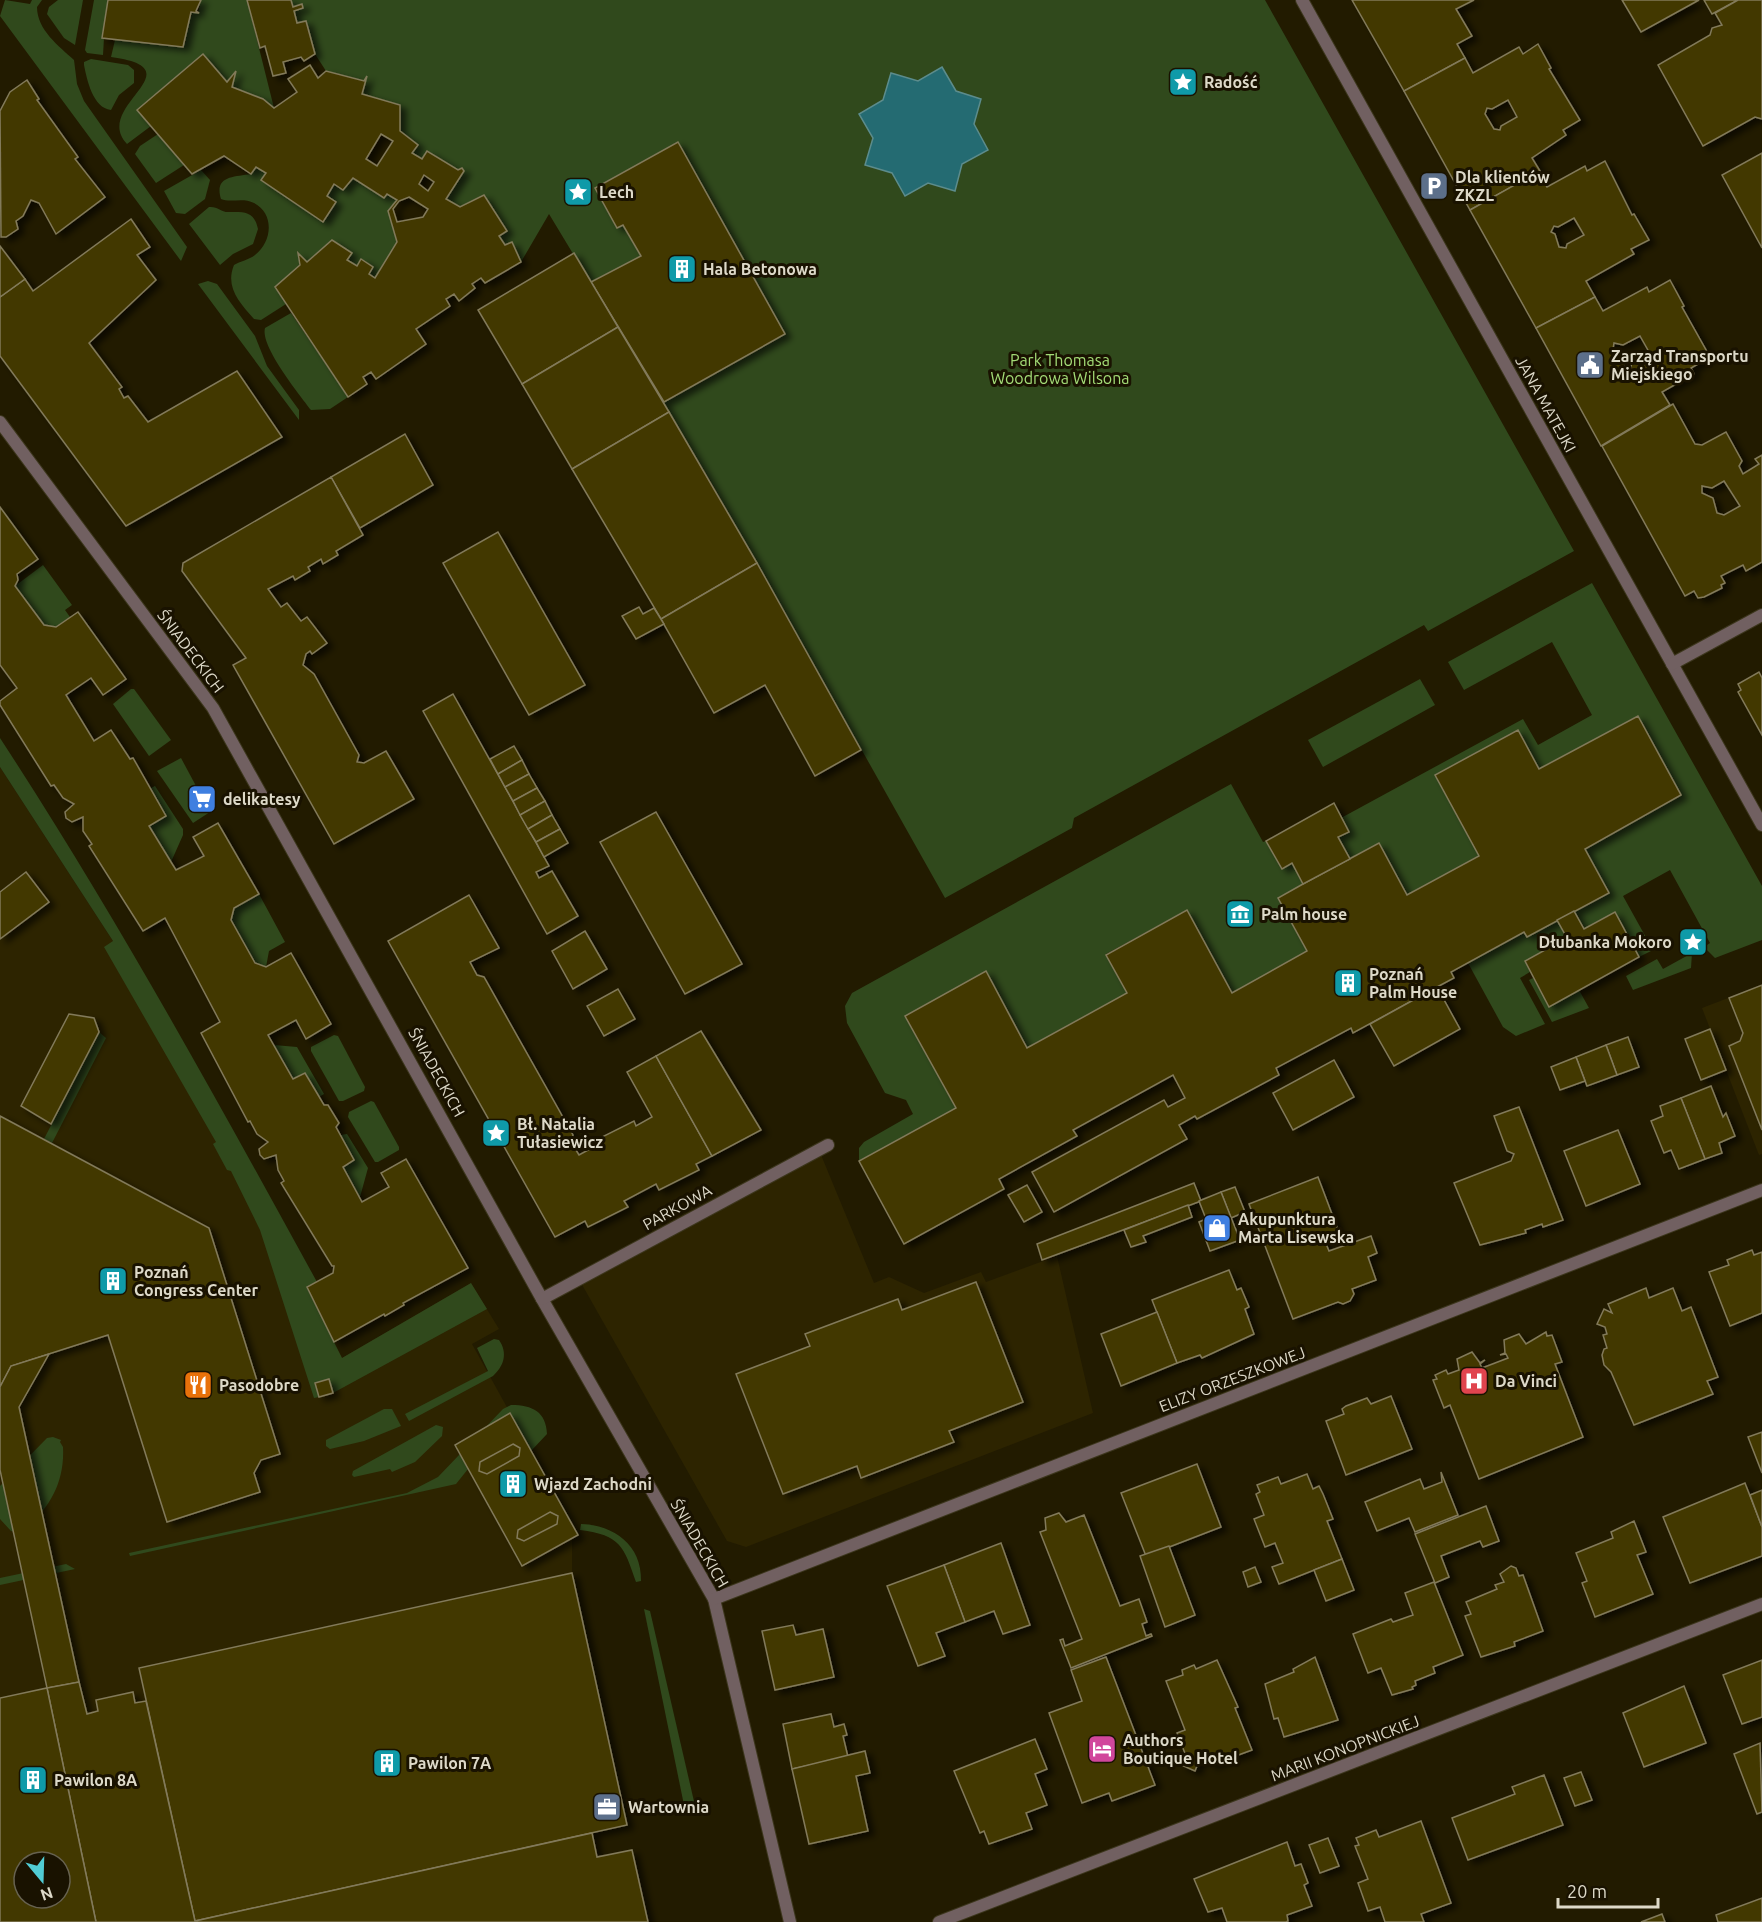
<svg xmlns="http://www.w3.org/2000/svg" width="1762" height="1922" viewBox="0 0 1762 1922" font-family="Ubuntu,sans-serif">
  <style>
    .built { fill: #2d2400; fill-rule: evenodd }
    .green { fill: #30491c }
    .water { fill: #246b72; stroke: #5c8c8c; stroke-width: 1.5 }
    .building { fill: #433801; stroke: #827a5a; stroke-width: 1.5; fill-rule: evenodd; filter: url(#shadow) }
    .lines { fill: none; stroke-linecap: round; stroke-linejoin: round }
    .street-casing { stroke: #3c361c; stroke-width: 14 }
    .street { stroke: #716061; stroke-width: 12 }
    .labels { text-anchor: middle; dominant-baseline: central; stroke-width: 6; stroke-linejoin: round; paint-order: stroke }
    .poi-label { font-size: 16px; font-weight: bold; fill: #ddd9c8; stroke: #191200; text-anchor: start }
    .park-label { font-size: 16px; fill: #a4dd77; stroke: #191200 }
    .street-label { font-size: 16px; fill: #ddd9c8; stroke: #191200 }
  </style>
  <defs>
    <filter id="shadow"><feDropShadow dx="6" dy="4" stdDeviation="3" flood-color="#0009"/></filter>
  </defs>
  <rect width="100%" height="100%" fill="#221b00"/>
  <!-- built -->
  <g class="built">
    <path d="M0,767L113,941L342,1358L471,1283L499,1329L472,1344L572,1525V1573L627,1825L592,1833L597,1857L632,1850L648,1922H0ZM24,1862H60V1898H24Z"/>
    <path d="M1762,985V1154L1759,1155L1702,1008Z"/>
    <path d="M819,1150L874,1283L889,1277L924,1293L981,1272L986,1282L1057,1256L1093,1413L746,1547L727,1541L576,1274Z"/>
  </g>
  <!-- green -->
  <g class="green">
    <path d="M5,0L30,4L32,0H42L37,7C37,30 59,46 74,60L77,84L84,101L187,247L181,261L0,16Z"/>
    <path d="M58,0H83L75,45L64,38L47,14L49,7Z"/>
    <path d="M94,0H108L102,38H104L103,55L87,53L85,50Z"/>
    <path d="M201,0H247L274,108L263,99L232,87L235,73L227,82L203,54L138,110L151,126L127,144C91,106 199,69 111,57L115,40L182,47L191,12L198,13Z"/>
    <path d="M291,0H1265L1574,551L1428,631L1424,625L1074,818L1072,828L945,898L711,482L549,214L521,262L512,243L505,245L499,236L507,230L484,195L460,207L446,199L458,170L428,151L422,159L412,153L418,145L400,131V105L362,94L367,77L364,81L326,71L315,54L306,21L297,23L294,11L303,8L302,4L293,7Z"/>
    <path d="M91,59L128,65L134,70V83L119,95L111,110C93,108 87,80 84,65V62Z"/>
    <path d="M158,134L184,165L156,183L135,154L140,146Z"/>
    <path d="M256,167L266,173L270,186L323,222L336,202L327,196L334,184L343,190L353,178L384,198L387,194L397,200L388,211L397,242L375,278L369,274L373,267L362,259L357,266L347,260L351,253L307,262L298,254L300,265L275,287L286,304L261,320L254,319C239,302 225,287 234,265C240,261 249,260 255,255C272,242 275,214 254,203C243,197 231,203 221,199C214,176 233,177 251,174Z"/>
    <path d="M201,170L210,180L205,199L185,214L176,213L164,191Z"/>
    <path d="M209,207C217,206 221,212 228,212C243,212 254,210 258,229L253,244L233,254L220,265L189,224Z"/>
    <path d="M208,281L217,284L255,336L267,366L299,410V420L198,284Z"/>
    <path d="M291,313L348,397L330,409L311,410C299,394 260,346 265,328Z"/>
    <path d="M43,565L72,605L65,610L70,617L56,627L44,625L15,586Z"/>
    <path d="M1592,583L1762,886V940L1715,958L1704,947L1710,943L1670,870L1623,896L1653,950L1639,957L1615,912L1584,929L1574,911L1585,849L1681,795L1638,716L1539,769L1518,730L1435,775L1479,856L1407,895L1379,843L1350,859L1338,837L1349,831L1341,818L1523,719L1538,745L1592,715L1552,642L1464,690L1448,662Z"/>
    <path d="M1420,679L1435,705L1323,767L1308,740Z"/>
    <path d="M131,689H134L171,740L149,756L113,704Z"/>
    <path d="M0,738C115,914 216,1098 317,1282L307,1288L342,1358L471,1283L487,1309L333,1393L329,1379L315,1383L319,1397L314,1398L260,1230L231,1171L227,1170L213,1144L216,1142L104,947L113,941L0,767Z"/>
    <path d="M181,758L210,812L193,823L157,771Z"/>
    <path d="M1231,784L1263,842L1266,841L1282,869L1292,863L1303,884L1278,898L1307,951L1232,993L1187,910L1106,954L1127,993L1027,1048L986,972L906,1016L956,1108L859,1161V1148L864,1142L913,1114L906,1100L885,1093L847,1023L845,1006L852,993Z"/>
    <path d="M155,786L183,829V835L171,862L149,826L166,816L149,789Z"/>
    <path d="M259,894L285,942L269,951L266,967L255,963L231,920L234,908Z"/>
    <path d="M1557,920L1567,938L1525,961L1530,972L1520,978L1545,1024L1516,1036L1503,1027L1468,963L1524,932L1527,937Z"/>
    <path d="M1692,953L1691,968L1633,990L1626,976L1657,959L1663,969Z"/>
    <path d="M1533,978L1549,1006L1579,990L1589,1008L1552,1022L1529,980Z"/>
    <path d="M99,1032L106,1038L52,1143L44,1139Z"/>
    <path d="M334,1035L338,1036L365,1087L364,1091L343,1101H339L311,1051V1047Z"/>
    <path d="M274,1045L297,1047L324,1094L319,1097L305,1073L293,1079Z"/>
    <path d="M371,1101L374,1102L399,1147V1150L378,1162H375L348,1117L349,1112Z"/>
    <path d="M347,1134L368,1168L360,1197L343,1167L354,1159L340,1135Z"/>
    <path d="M494,1339L499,1340C508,1353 504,1366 493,1376L409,1421L405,1414L488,1371L477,1348Z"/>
    <path d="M511,1405C533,1405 546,1412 547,1434L531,1451L468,1469L456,1484L130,1556L129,1553L407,1493L438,1477L503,1409Z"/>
    <path d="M384,1409H392L401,1426L364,1441L330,1449L326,1446V1440Z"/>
    <path d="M436,1425L443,1427L442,1436L415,1462L392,1472L390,1469L354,1477L352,1475L353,1471Z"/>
    <path d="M53,1437L61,1440L60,1442L63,1447C65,1484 48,1512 19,1533L11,1531L0,1519V1486L47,1438Z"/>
    <path d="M581,1524C614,1525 642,1545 641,1581L636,1582C624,1547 621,1535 580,1530Z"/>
    <path d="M66,1564L75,1569L0,1585V1578Z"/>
    <path d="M644,1609L650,1611L696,1810H685Z"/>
  </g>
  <!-- water -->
  <path class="water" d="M942,67L956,91L981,99L974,124L988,150L962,164L955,191L928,183L905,196L892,173L865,165L873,138L859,114L883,100L891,73L918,81Z"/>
  <!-- building -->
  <g class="building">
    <path d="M108,0H201L196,11L199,13L191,12L183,47L102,38Z"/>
    <path d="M247,0H291L293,7L302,4L303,8L294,11L297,23L306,21L315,54L304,61L301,57L283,62L286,73L273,76L265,46L260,48Z"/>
    <path d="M1352,0H1474L1456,9L1472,36L1457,44L1465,58L1404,91Z"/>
    <path d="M1622,0H1699L1641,32Z"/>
    <path d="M1704,0H1738L1712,14Z"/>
    <path d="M1738,0H1762V119L1755,117L1703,146L1658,65L1710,35L1712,28L1722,25L1715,13Z"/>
    <path d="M1538,44L1551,68L1549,69L1580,120L1563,130L1566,135L1532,158L1540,171L1470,210L1404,91L1465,58L1473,73L1519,47L1523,54ZM1508,100L1517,117L1501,126L1500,130L1494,129L1485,114L1487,108L1492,109Z"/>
    <path d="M203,54L227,82L236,71L232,87L263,99L274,108L297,92L288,79L310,65L318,78L326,71L364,81L367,76L362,94L400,105V131L418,145L412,153L422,159L427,151L458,170L462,168L464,171L446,199L460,207L484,195L507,231L499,236L505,245L512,242L521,262L485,283L481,278L472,284L475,288L459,301L454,294L446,299L450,306L416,329L426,344L376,379L371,372L363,377L367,384L348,397L275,287L300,265L298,253L307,262L332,240L352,253L347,260L357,266L361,259L373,267L369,274L375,278L397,242L388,211L397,200L387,194L384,198L353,178L343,190L334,184L327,196L336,202L323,222L261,180L266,173L256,167L251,174L224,156L192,174L137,110ZM381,134L393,141L377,166L366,159ZM424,175L434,182L428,191L419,184ZM409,197L428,209L423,217L397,222L393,209L399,201Z"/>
    <path d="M27,80L39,99L37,100L78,157L75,159L105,197L56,234L39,203L31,200L23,216L16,221L18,229L6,237H1L0,111L10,92Z"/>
    <path d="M678,142L785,334L664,402L591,282L641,256L623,225L617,228L595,188Z"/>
    <path d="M1762,153V248L1722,175Z"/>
    <path d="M1605,161L1632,215L1634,214L1649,240L1631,249L1634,254L1586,281L1595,297L1536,328L1470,210L1538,172L1547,187L1585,166L1587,171ZM1574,218L1584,235L1567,244L1566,248L1559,247L1555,234L1551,232L1554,226L1558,227Z"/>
    <path d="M131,219L150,247L137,255L156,280L89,343L122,387L119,389L124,398L128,396L148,422L237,371L282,437L126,526L0,356V297L25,279L33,291Z"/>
    <path d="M0,246L25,279L0,297Z"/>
    <path d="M574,253L618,327L522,384L478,310Z"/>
    <path d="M1670,280L1684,306L1682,307L1710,357L1691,368L1694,374L1662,392L1670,405L1601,446L1536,328L1595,297L1603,311L1647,287L1649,292ZM1640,336L1649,352L1632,362L1630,372L1624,370L1625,362L1620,352L1613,349L1614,343L1623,345Z"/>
    <path d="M618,327L669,412L572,469L522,384Z"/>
    <path d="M1673,404L1695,444L1702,445L1726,432L1742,461L1739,466L1743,474L1759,464L1755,459L1762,455V562L1746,571L1743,565L1721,576L1725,583L1721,585L1722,588L1704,597L1698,598L1694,591L1685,596L1602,446ZM1724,481L1740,506L1724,515L1717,513L1713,498L1702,493V486L1712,488Z"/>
    <path d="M669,412L757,563L661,619L572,469Z"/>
    <path d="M405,434L433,485L360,528L331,477Z"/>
    <path d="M331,477L363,535L336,551L338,555L323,564L321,559L308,567L310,571L295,580L293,576L268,589L281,607L287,603L301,621L307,617L327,643L312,654L310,651L306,654L303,665L314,674L359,755L357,762L364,763L386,751L414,799L334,844L233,665L246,658L182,571L183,563Z"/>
    <path d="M0,507L38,559L17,574L18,580L15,586L44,625L56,627L78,612L126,679L103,695L91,678L66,695L94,741L111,730L130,759L133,758L166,816L149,826L171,862L176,870L204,856L193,837L218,823L259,894L234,908L231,920L255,963L266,967L291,953L331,1024L306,1039L296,1020L268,1035L293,1079L305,1073L324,1105H328L339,1123L336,1127L354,1160L343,1167L362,1202L389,1187L381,1173L406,1159L468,1268L403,1303L404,1305L385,1316L384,1314L334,1342L307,1287L333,1273L334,1266H332L281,1183L284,1181L278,1170L276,1155L264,1159L260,1155L259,1149L268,1142L257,1134L250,1121L248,1122L201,1033L220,1022L165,918L143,931L89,846L92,844L83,831V817L72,822L66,818L65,812L74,804L63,798L54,785L51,786L0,705V701L17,688L0,665Z"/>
    <path d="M498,532L585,685L529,715L443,563Z"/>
    <path d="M757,563L861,750L815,776L765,685L714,713L661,619Z"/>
    <path d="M639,607L643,614L654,608L664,624L636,639L622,616Z"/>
    <path d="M1759,672L1762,678V735L1738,692L1741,690L1738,684Z"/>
    <path d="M453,694L549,866L536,872L539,878L552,871L578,916L547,934L423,711Z"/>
    <path d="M1638,716L1681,795L1585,849L1609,893L1527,937L1524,932L1451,972L1454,978L1437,987L1353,1033L1351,1028L1276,1068L1279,1075L1197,1119L1195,1116L1179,1125L1187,1139L1054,1212L1032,1172L1164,1100L1168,1107L1185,1098L1173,1075L1073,1130L1077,1136L999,1179L1004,1189L904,1244L859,1161L956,1108L905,1016L986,971L1027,1048L1127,993L1106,955L1187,910L1232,993L1307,951L1278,898L1303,884L1379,843L1407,895L1479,856L1435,775L1518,730L1539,769Z"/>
    <path d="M514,746L522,760L498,774L490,759Z"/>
    <path d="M522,760L529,774L505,787L498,774Z"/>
    <path d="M529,774L537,788L513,801L505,787Z"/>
    <path d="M537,788L545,801L520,815L513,801Z"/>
    <path d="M545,801L552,815L528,829L520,815Z"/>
    <path d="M1334,803L1349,832L1338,837L1350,859L1303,884L1292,863L1282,869L1266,841Z"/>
    <path d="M656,812L742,964L685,994L600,842Z"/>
    <path d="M552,815L560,829L536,842L528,829Z"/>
    <path d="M560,829L568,843L544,857L536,842Z"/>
    <path d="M26,872L49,902L0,939V892Z"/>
    <path d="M469,895L499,948L470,962L477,975L484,977L573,1135L571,1142L579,1155L594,1147L592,1142L634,1121L636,1126L652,1117L627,1072L656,1056L712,1156L696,1164L699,1170L659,1190L656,1184L624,1201L628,1207L588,1227L585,1221L555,1237L388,941Z"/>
    <path d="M1574,911L1584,929L1615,912L1639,957L1549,1007L1525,961L1567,938L1557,920Z"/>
    <path d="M585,931L607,969L573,989L552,951Z"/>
    <path d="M1762,985V1130L1729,1046L1740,1041L1743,1033L1729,998Z"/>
    <path d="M1437,987L1460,1029L1394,1066L1370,1024Z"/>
    <path d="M618,989L635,1019L604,1036L587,1006Z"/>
    <path d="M69,1014L94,1018L99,1032L51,1124L21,1106Z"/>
    <path d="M1710,1029L1726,1070L1701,1080L1685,1039Z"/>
    <path d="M701,1031L761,1130L712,1156L656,1056Z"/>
    <path d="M1628,1037L1639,1067L1617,1075L1606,1045Z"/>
    <path d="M1606,1045L1617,1075L1587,1086L1576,1057Z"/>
    <path d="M1576,1057L1585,1081L1560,1090L1551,1067Z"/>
    <path d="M1334,1060L1354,1097L1293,1130L1273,1093Z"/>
    <path d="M1711,1086L1723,1117L1726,1113L1735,1136L1719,1143L1722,1153L1705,1159L1681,1098Z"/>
    <path d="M1681,1098L1705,1159L1679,1169L1671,1150L1664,1153L1651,1121L1663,1116L1660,1106Z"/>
    <path d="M1519,1107L1563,1220L1543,1227L1542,1224L1525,1230L1526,1233L1480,1245L1454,1183L1511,1161L1514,1154L1507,1151L1494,1116Z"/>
    <path d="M0,1116L209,1228L280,1454L261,1460L254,1473L260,1492L167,1522L108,1335L11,1366L0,1387Z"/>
    <path d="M1618,1130L1640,1184L1586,1206L1564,1151Z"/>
    <path d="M1318,1177L1338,1230L1336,1234L1324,1239L1329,1251L1371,1236L1377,1253L1368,1257L1376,1280L1352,1289L1354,1294L1350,1301L1343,1304L1338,1302L1293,1319L1249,1204Z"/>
    <path d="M1194,1183L1201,1201L1042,1260L1037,1244Z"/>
    <path d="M1027,1185L1042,1212L1024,1222L1008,1195Z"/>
    <path d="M1235,1187L1245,1212L1231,1218L1221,1192Z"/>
    <path d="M1221,1192L1240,1240L1210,1251L1199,1222L1206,1219L1199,1201Z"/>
    <path d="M1188,1205L1192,1217L1143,1236L1146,1242L1131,1247L1124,1230Z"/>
    <path d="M1752,1250L1754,1255L1762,1252V1313L1730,1326L1709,1272L1729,1265L1727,1260Z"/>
    <path d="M1229,1270L1237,1290L1241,1288L1249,1307L1245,1309L1254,1334L1202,1358L1200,1355L1177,1363L1152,1300Z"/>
    <path d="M976,1282L1023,1402L949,1431L954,1442L861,1478L857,1466L783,1494L736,1374L810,1346L805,1334L898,1299L902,1310Z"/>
    <path d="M1646,1288L1649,1298L1673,1288L1682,1311L1691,1307L1718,1377L1707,1381L1713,1394L1634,1425L1611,1372L1604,1365L1602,1355L1604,1349L1607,1348L1603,1335L1607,1334L1605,1327L1597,1324L1604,1309L1612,1313L1608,1304Z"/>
    <path d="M1157,1312L1177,1363L1121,1386L1101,1334Z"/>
    <path d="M1546,1332L1547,1336L1552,1335L1562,1362L1555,1364L1583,1437L1479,1479L1450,1405L1444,1408L1433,1380L1437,1379L1435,1375L1446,1370L1448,1374L1459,1370L1457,1359L1472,1352L1480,1363L1485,1360L1480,1364L1482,1368L1508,1358L1506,1354L1500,1355L1505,1353L1504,1340L1519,1334L1526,1344Z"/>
    <path d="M49,1354L19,1407L79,1682L47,1688L0,1470V1387L11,1366Z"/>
    <path d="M329,1379L333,1393L319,1397L315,1383Z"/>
    <path d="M1391,1396L1412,1449L1346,1475L1326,1421L1344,1414L1342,1409L1346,1406L1367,1398L1371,1404Z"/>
    <path d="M510,1413L578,1535L522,1566L455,1445Z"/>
    <path d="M1762,1432V1473L1748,1437Z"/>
    <path d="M513,1444L520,1448L519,1456L487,1474L479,1471L480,1462Z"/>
    <path d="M1197,1464L1221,1527L1146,1556L1121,1493Z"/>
    <path d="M1441,1472L1458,1515L1415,1532L1409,1518L1377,1531L1365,1502L1420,1479L1424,1489L1442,1482Z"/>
    <path d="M1307,1474L1313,1489L1319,1486L1323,1494L1333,1519L1327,1521L1342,1559L1279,1584L1272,1567L1283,1563L1275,1543L1265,1547L1254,1519L1264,1515L1256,1494L1260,1492L1257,1485L1278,1477L1281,1484Z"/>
    <path d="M1745,1483L1762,1527V1556L1690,1583L1663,1517Z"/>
    <path d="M1762,1490V1527L1750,1495Z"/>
    <path d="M1486,1506L1499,1541L1483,1547L1480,1541L1441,1556L1449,1577L1435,1583L1415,1534Z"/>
    <path d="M550,1512L558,1516L557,1524L524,1541L517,1538L518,1530Z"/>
    <path d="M1059,1513L1066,1522L1084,1515L1120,1606L1139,1599L1147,1622L1142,1624L1146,1636L1151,1634L1152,1636L1071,1668L1060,1640L1063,1639L1065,1646L1082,1639L1040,1532L1046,1530L1045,1518Z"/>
    <path d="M1634,1521L1646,1552L1637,1555L1653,1594L1595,1617L1582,1583L1587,1581L1576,1553L1613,1538L1611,1532Z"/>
    <path d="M1001,1543L1030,1625L1003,1634L994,1611L965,1622L944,1565Z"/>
    <path d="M1169,1546L1195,1615L1165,1627L1140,1556Z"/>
    <path d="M1342,1559L1354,1590L1326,1601L1314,1570Z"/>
    <path d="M944,1565L965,1622L936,1633L945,1656L918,1666L887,1586Z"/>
    <path d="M1511,1566L1516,1568L1519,1576L1523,1575L1543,1631L1514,1642L1515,1646L1481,1657L1465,1616L1471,1614L1466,1602L1497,1589L1495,1585L1504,1582L1500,1574Z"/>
    <path d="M1255,1567L1261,1582L1248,1587L1243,1572Z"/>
    <path d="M572,1573L627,1825L195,1921L139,1668Z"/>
    <path d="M1434,1582L1463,1655L1433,1667L1435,1673L1415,1681L1416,1685L1412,1687L1413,1689L1392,1695L1381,1668L1368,1673L1353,1634L1391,1619L1393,1622L1413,1615L1405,1593Z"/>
    <path d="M793,1625L796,1635L823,1629L834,1677L775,1690L762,1631Z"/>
    <path d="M1106,1657L1155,1785L1112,1801L1109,1793L1082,1803L1049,1713L1082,1701L1071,1670Z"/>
    <path d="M1315,1657L1338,1720L1284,1737L1278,1718L1274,1719L1265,1684L1294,1672L1293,1669Z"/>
    <path d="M1217,1660L1238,1707L1235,1708L1252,1750L1211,1765L1208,1758L1199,1761L1195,1771L1181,1765L1186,1756L1177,1733L1185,1730L1166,1681L1183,1675L1182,1670L1194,1665L1196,1669Z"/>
    <path d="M1762,1660V1717L1742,1724L1723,1675Z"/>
    <path d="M79,1682L87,1714L98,1711L96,1700L133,1692L135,1703L146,1701L195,1921L592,1833L597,1857L632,1850L648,1922H96L47,1688Z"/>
    <path d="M1684,1686L1706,1743L1644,1767L1623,1713Z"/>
    <path d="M47,1688L96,1922H0V1698ZM24,1862H60V1898H24Z"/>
    <path d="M831,1714L834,1727L844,1724L847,1735L843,1736L848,1757L792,1769L783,1724Z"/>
    <path d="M1035,1739L1047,1769L1035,1774L1047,1805L1026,1813L1032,1829L989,1844L984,1831L980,1833L954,1771Z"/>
    <path d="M1760,1743L1762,1812L1757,1814L1734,1754Z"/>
    <path d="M865,1751L870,1773L856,1776L868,1831L809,1844L792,1769Z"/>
    <path d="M1581,1772L1592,1800L1575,1806L1564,1778Z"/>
    <path d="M1544,1775L1563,1825L1468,1860L1452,1818L1515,1794L1512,1787Z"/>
    <path d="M1421,1821L1451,1903L1421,1914L1424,1922H1385L1380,1907L1368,1911L1358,1883L1368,1879L1355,1846L1359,1845L1356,1838L1376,1830L1379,1837Z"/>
    <path d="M1328,1838L1339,1866L1320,1873L1309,1845Z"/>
    <path d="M1287,1842L1295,1866L1301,1864L1308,1883L1304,1885L1312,1906L1287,1915L1288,1921L1286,1922H1227L1222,1908L1208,1912L1194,1879Z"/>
    <path d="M1762,1898V1922H1718L1716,1915Z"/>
    <path d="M1662,1914L1665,1922H1641Z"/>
  </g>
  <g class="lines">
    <!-- street casing -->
    <g class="street-casing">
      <g id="street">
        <path d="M1302,0L1762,825"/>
        <path d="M0,422L213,708L542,1299L714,1599L790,1922"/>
        <path d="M1672,664L1762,615"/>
        <path d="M542,1299L828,1145"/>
        <path d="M714,1599L1762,1190"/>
        <path d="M939,1922L1762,1604"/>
      </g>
    </g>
    <!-- street -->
    <use href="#street" class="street"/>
  </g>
  <!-- icons -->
  <defs>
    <g id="sight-square" transform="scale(1.5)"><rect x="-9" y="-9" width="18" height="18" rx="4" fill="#0f9aa8" stroke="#191200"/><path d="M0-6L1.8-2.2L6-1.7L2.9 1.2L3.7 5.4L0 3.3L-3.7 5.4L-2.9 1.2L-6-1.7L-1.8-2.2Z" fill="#fff"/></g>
    <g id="parking-square" transform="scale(1.5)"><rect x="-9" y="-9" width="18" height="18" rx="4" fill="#5c6f8a" stroke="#191200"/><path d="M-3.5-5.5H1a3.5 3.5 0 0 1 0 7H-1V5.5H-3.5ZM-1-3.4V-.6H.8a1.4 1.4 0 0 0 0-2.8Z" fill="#fff"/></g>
    <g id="building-square" transform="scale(1.5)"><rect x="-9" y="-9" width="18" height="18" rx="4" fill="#0f9aa8" stroke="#191200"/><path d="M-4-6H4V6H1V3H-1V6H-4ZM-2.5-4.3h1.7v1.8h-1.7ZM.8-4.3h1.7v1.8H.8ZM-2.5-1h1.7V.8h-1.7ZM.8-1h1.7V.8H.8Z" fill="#fff"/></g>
    <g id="civic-square" transform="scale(1.5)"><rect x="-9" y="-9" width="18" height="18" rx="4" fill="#5c6f8a" stroke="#191200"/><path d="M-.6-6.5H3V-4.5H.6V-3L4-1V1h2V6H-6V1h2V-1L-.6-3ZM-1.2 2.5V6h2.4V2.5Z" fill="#fff"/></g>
    <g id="supermarket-square" transform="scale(1.5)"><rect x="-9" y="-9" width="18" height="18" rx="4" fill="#3f7fe0" stroke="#191200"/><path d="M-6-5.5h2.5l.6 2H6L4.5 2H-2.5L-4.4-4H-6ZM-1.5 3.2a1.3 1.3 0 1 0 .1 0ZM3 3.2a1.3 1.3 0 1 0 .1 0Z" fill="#fff"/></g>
    <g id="museum-square" transform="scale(1.5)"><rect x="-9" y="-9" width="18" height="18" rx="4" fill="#0f9aa8" stroke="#191200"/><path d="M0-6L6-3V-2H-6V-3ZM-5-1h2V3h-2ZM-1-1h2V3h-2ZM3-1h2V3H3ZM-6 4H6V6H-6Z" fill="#fff"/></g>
    <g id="shop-square" transform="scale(1.5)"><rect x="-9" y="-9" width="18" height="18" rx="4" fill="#3f7fe0" stroke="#191200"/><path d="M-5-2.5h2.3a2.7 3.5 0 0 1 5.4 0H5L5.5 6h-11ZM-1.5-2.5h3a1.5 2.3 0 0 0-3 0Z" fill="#fff"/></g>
    <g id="hospital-square" transform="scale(1.5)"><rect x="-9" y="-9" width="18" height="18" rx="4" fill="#e0444e" stroke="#191200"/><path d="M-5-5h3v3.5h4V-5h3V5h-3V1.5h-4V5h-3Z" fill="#fff"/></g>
    <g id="restaurant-square" transform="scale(1.5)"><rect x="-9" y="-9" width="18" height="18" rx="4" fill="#e8710a" stroke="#191200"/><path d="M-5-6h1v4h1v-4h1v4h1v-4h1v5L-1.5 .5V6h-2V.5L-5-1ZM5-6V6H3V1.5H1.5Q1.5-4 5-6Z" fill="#fff"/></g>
    <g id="hotel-square" transform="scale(1.5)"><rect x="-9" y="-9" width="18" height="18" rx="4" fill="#d1479c" stroke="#191200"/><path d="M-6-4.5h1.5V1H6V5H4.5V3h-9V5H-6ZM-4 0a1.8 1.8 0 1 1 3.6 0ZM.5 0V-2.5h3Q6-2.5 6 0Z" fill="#fff"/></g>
    <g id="office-square" transform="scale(1.5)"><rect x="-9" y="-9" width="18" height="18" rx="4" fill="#5c6f8a" stroke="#191200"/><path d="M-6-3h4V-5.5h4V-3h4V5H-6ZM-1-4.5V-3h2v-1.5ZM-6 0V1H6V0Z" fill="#fff"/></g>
  </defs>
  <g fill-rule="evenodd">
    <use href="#sight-square" x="1183" y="82"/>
    <use href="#parking-square" x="1434" y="186"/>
    <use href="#sight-square" x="578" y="192"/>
    <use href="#building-square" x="682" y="269"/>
    <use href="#civic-square" x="1590" y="365"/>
    <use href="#supermarket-square" x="202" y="799"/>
    <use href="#museum-square" x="1240" y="914"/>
    <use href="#sight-square" x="1693" y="942"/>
    <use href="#building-square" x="1348" y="983"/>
    <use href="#sight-square" x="496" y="1133"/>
    <use href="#shop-square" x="1217" y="1228"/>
    <use href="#building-square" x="113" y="1281"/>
    <use href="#hospital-square" x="1474" y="1381"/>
    <use href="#restaurant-square" x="198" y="1385"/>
    <use href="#building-square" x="513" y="1484"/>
    <use href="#hotel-square" x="1102" y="1749"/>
    <use href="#building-square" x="387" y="1763"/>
    <use href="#building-square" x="33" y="1780"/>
    <use href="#office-square" x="607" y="1807"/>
  </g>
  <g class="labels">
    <!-- poi labels -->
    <g class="poi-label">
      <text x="1204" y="82">Radość</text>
      <text x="1455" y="177">Dla klientów<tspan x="1455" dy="18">ZKZL</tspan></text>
      <text x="599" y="192">Lech</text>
      <text x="703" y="269">Hala Betonowa</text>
      <text x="1611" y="356">Zarząd Transportu<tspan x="1611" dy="18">Miejskiego</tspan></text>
      <text x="223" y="799">delikatesy</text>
      <text x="1261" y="914">Palm house</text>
      <text x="1672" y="942" text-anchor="end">Dłubanka Mokoro</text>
      <text x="1369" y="974">Poznań<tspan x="1369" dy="18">Palm House</tspan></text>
      <text x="517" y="1124">Bł. Natalia<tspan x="517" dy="18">Tułasiewicz</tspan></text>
      <text x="1238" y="1219">Akupunktura<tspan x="1238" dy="18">Marta Lisewska</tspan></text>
      <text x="134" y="1272">Poznań<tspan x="134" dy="18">Congress Center</tspan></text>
      <text x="1495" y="1381">Da Vinci</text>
      <text x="219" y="1385">Pasodobre</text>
      <text x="534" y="1484">Wjazd Zachodni</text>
      <text x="1123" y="1740">Authors<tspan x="1123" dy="18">Boutique Hotel</tspan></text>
      <text x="408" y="1763">Pawilon 7A</text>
      <text x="54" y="1780">Pawilon 8A</text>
      <text x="628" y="1807">Wartownia</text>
    </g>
    <!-- park labels -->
    <g class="park-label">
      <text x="1060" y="360">Park Thomasa<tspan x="1060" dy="18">Woodrowa Wilsona</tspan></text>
    </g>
    <!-- street labels -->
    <g class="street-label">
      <text transform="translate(1546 404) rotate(61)">JANA MATEJKI</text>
      <text transform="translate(191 651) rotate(53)">ŚNIADECKICH</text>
      <text transform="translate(437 1072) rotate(61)">ŚNIADECKICH</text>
      <text transform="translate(677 1207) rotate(-29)">PARKOWA</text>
      <text transform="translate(1232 1379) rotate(-21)">ELIZY ORZESZKOWEJ</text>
      <text transform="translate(700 1543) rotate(60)">ŚNIADECKICH</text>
      <text transform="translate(1345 1748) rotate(-21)">MARII KONOPNICKIEJ</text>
    </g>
  </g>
  <!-- north arrow -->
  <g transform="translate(42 1880) rotate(161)"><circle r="28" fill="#191200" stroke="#676250" stroke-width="1.5"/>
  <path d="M0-4.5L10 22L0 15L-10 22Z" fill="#51ccd4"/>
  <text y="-9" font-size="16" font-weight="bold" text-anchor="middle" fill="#ddd9c8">N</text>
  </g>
  <!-- scale -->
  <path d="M1558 1898v9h100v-9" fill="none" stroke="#ddd9c8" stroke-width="3"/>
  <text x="1567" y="1898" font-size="18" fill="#ddd9c8" stroke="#191200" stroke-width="4.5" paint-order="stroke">20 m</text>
</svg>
